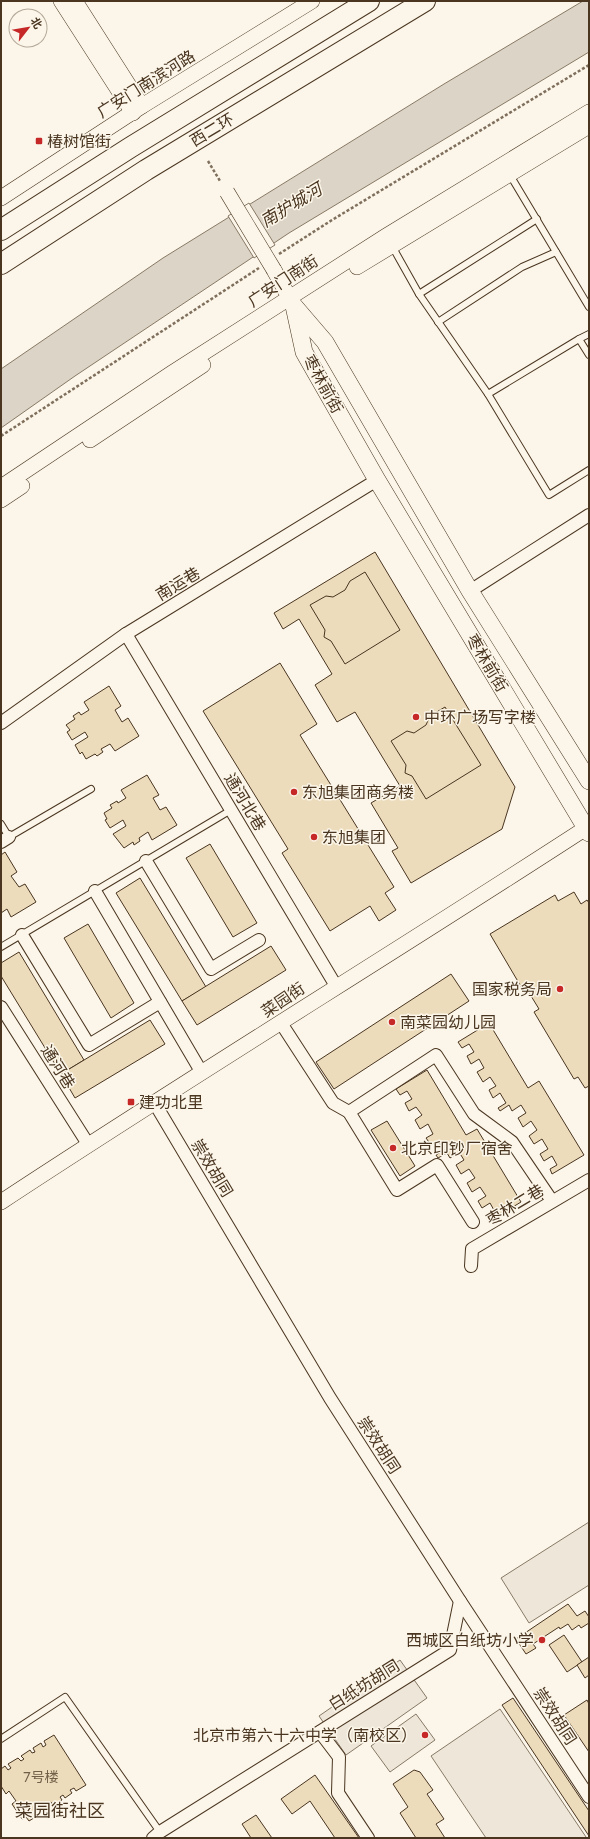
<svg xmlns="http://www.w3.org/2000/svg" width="590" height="1839" viewBox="0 0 590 1839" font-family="Jost,'Noto Sans SC',sans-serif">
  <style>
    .green { fill: #ede6d9; stroke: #887966 }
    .water { fill: #dcd4c6; stroke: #887966 }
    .pier { fill: #fbf6e9; stroke: #887966 }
    .building { fill: #ecdcbc; stroke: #4a3520 }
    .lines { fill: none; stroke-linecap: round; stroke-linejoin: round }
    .service-casing { stroke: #4a3520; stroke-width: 8 }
    .minor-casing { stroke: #4a3520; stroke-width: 14 }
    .tertiary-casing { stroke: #4a3520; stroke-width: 16 }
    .secondary-casing { stroke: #4a3520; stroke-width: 18 }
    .trunk-casing { stroke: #4a3520; stroke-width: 22 }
    .path { stroke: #7f6f5c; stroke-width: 2.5; stroke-dasharray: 3 2; stroke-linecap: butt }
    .service { stroke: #fbf6e9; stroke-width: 6 }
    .minor { stroke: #fbf6e9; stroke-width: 12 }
    .tertiary { stroke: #fbf6e9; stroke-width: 15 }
    .secondary { stroke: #fbf6e9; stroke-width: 17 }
    .trunk { stroke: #fbf6e9; stroke-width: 20 }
    .tertiary-bridge-casing { stroke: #4a3520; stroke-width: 16; stroke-linecap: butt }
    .tertiary-bridge { stroke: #fbf6e9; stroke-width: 15 }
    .poi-dot { fill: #c62828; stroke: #fbf6e9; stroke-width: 1.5 }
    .labels { text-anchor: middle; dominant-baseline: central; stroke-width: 3; stroke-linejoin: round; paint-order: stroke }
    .number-label { font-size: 14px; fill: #725f47 }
    .street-label { font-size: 16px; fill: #4a3520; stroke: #fbf6e9 }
    .poi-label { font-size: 16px; fill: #4a3520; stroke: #fbf6e9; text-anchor: start }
    .water-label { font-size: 17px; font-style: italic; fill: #4a3520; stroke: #fbf6e9 }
    .quarter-label { font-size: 18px; fill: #4a3520; stroke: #fbf6e9 }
  </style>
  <rect width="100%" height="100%" fill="#fbf6e9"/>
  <!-- green -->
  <g class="green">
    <path d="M589,1522V1585L529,1623L501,1578Z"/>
    <path d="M400,1660L427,1698L346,1755L319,1716Z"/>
    <path d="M500,1709L586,1837V1838H486L431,1756Z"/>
    <path d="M416,1714L435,1740L390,1772L371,1746Z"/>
  </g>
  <!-- water -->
  <path class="water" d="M583,1H589V52L289,233L75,376L1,428V369L163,258L444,84Z"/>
  <!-- pier -->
  <path class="pier" d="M249,203L275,245L254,258L228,216Z"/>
  <!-- building -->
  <g class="building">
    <path d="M375,552L515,787L502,829L411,883L392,851L398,848L371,803L400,786L355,712L337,722L315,685L332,674L299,619L283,629L274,613Z"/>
    <path d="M365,572L400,630L345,664L331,641L324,637L325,630L310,605L326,596L333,597L345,590L350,581Z"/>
    <path d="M280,663L317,724L300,735L394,887L385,893L396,910L379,921L370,906L330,931L282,853L288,849L203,711Z"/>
    <path d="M109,686L121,706L115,710L122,722L128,718L139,736L115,751L110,744L101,749L103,752L97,756L95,754L86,759L82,752L80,754L75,745L88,737L85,732L72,740L67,732L70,730L66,725L75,719L73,716L79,712L81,715L89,710L84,702Z"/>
    <path d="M445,707L481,765L426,799L412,776L405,773L406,765L391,741L407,731L414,733L426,725L430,716Z"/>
    <path d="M147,775L159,795L153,798L160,810L166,807L177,825L152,840L148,832L139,838L140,841L134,845L133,842L124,848L113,834L126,826L123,820L110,828L105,820L107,819L104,813L112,808L110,805L117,801L118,803L126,798L121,790Z"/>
    <path d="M210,844L257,923L233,937L186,858Z"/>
    <path d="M5,852L17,872L11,876L19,887L25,884L36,902L11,917L7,909L1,913V855Z"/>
    <path d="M140,878L206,987L182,1001L116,893Z"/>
    <path d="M574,892L581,904L587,900L589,903V1086L585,1088L578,1077L574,1079L534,1012L539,1009L528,991L533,989L531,986L523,990L490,934L555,895L558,901Z"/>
    <path d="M88,924L134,1003L111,1018L64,938Z"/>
    <path d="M271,946L286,970L197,1025L182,1001Z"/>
    <path d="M19,952L84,1060L61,1074L1,976V963Z"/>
    <path d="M451,974L469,1001L334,1089L316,1062Z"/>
    <path d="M150,1020L165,1044L75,1098L61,1074Z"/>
    <path d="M489,1023L528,1088L539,1081L584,1155L552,1174L550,1169L557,1165L552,1156L544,1161L540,1154L548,1149L542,1139L534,1144L529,1136L537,1130L531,1121L523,1127L518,1118L526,1113L521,1105L512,1111L509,1105L500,1111L498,1108L506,1103L500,1093L493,1098L489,1090L496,1086L490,1077L483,1082L477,1072L484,1068L479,1059L471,1064L467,1056L474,1052L469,1044L462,1048L458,1042Z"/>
    <path d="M427,1070L466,1135L477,1129L521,1202L490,1221L487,1217L495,1212L490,1203L482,1208L478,1201L486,1196L480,1187L472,1192L467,1183L475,1178L469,1169L461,1174L456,1165L464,1160L459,1152L450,1158L447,1153L438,1158L436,1155L444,1150L438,1141L431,1145L426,1138L433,1134L428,1124L420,1129L415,1120L422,1115L416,1107L409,1111L405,1103L412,1099L407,1091L400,1095L396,1089Z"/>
    <path d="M387,1121L415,1166L400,1176L371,1130Z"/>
    <path d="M568,1604L577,1616L585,1611L589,1617V1623L581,1628L579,1625L572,1630L568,1624L560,1629L559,1627L533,1644L536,1648L526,1654L516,1639Z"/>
    <path d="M564,1635L582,1662L567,1672L549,1645Z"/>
    <path d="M589,1657V1675L585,1678L577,1665Z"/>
    <path d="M513,1698L589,1811V1836L502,1705Z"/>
    <path d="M587,1700L589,1704V1752L564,1715Z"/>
    <path d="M54,1735L86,1785L76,1791L74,1788L70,1790L72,1793L65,1798L63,1795L60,1797L62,1800L53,1806L51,1802L48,1804L50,1807L40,1814L38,1810L35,1812L37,1816L29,1821L26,1817L22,1819L12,1804L16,1801L9,1791L6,1794L1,1786V1769L5,1766L8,1770L11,1768L8,1764L18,1758L21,1761L24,1759L21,1756L30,1750L32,1753L35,1752L33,1748L41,1743L43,1747L46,1745L44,1741Z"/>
    <path d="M414,1770L420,1772L433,1790L427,1794L444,1819L436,1824L445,1838H416L400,1813L408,1807L393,1784Z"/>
    <path d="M315,1775L359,1838H335L310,1801L292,1814L281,1799Z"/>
    <path d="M256,1815L272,1838H251L242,1824Z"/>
  </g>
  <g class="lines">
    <!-- service casing -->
    <g class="service-casing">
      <g id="service">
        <path d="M510,175L589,307"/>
        <path d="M392,246L419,294L488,394L549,495L589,470"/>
        <path d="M419,294L537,219"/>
        <path d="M438,322L522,267L556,252"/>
        <path d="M589,334L579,339L589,355"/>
        <path d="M488,394L579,339"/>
        <path d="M1,824L9,837L91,789"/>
        <path d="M1,947L231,810"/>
        <path d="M1,1739L65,1697L160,1832"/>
      </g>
    </g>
    <!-- minor casing -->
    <g class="minor-casing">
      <g id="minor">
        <path d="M470,591L589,515"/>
        <path d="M126,634L336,986"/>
        <path d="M1,723L126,634L377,480"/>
        <path d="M1,842L9,837"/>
        <path d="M146,861L211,969L259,940"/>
        <path d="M95,891L202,1073"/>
        <path d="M22,935L89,1045L160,1002"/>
        <path d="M1,1007L88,1144"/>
        <path d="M281,1023L333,1103L349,1112"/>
        <path d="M154,1102L330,1398L460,1601L589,1797"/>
        <path d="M473,1222L437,1165L397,1190L349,1112L436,1055L474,1114L512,1142L552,1201"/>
        <path d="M471,1266L472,1249L589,1180"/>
        <path d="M320,1732L339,1757L338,1793L368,1838"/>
        <path d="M153,1838L160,1832L450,1650L460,1601"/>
      </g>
    </g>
    <!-- tertiary casing -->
    <g class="tertiary-casing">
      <g id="tertiary">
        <path d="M61,1L133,113"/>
        <path d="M75,1L142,106"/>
        <path d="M1,198L142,106L312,1"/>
        <path d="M357,267L589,126"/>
        <path d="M274,270L294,306"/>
        <path d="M90,440L203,365"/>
        <path d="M1,487L172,373L386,236L589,112"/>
        <path d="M1,500L22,486"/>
        <path d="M1,1202C195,1074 394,953 589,826"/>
      </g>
    </g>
    <!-- secondary casing -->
    <g class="secondary-casing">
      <g id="secondary">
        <path d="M294,306L304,352L377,480L589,833"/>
        <path d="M295,307L325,342L470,591L589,781"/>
      </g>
    </g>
    <!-- trunk casing -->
    <g class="trunk-casing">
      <g id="trunk">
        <path d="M1,230L131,147L369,1"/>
        <path d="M1,264L146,170L425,1"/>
      </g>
    </g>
    <!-- path -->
    <g class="path">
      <path d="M208,161L220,181"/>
      <path d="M279,254L332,220L589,65"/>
      <path d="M1,436L259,268"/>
    </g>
    <!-- service -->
    <use href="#service" class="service"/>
    <!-- minor -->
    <use href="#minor" class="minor"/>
    <!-- tertiary -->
    <use href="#tertiary" class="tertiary"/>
    <!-- secondary -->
    <use href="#secondary" class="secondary"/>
    <!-- trunk -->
    <use href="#trunk" class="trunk"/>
    <!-- tertiary-bridge casing -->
    <g class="tertiary-bridge-casing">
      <path id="tertiary-bridge" d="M227,192L274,270"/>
    </g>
    <!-- tertiary-bridge -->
    <use href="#tertiary-bridge" class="tertiary-bridge"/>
  </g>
  <!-- markers -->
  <g class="poi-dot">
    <rect x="35" y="137" width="8" height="8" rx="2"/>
    <circle cx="416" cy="717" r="4"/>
    <circle cx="294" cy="792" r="4"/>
    <circle cx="314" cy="837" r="4"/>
    <circle cx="560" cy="989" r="4"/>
    <circle cx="392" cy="1022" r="4"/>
    <rect x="127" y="1098" width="8" height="8" rx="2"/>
    <circle cx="393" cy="1148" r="4"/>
    <circle cx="542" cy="1640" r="4"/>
    <circle cx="425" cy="1735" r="4"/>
  </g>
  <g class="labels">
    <!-- number labels -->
    <g class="number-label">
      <text x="41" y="1777">7号楼</text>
    </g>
    <!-- street labels -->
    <g class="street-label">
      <text transform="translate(146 84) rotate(-32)">广安门南滨河路</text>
      <text transform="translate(212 130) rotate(-31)">西二环</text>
      <text transform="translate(283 281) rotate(-33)">广安门南街</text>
      <text transform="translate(323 384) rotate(61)">枣林前街</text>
      <text transform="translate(178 584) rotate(-31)">南运巷</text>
      <text transform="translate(487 663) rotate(59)">枣林前街</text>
      <text transform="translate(245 802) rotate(59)">通河北巷</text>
      <text transform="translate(283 1000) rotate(-34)">菜园街</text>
      <text transform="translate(58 1067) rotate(58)">通河巷</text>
      <text transform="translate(212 1168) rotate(59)">崇效胡同</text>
      <text transform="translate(515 1205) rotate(-31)">枣林二巷</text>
      <text transform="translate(379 1445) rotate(57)">崇效胡同</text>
      <text transform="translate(364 1685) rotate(-32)">白纸坊胡同</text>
      <text transform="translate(555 1716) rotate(57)">崇效胡同</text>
    </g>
    <!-- poi labels -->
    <g class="poi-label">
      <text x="47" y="141">椿树馆街</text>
      <text x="424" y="717">中环广场写字楼</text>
      <text x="302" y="792">东旭集团商务楼</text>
      <text x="322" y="837">东旭集团</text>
      <text x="552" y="989" text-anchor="end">国家税务局</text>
      <text x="400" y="1022">南菜园幼儿园</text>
      <text x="139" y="1102">建功北里</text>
      <text x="401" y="1148">北京印钞厂宿舍</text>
      <text x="534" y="1640" text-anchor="end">西城区白纸坊小学</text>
      <text x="417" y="1735" text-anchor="end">北京市第六十六中学（南校区）</text>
    </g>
    <!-- water labels -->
    <g class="water-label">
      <text transform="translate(291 205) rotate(-31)">南护城河</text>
    </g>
    <!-- quarter labels -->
    <g class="quarter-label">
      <text x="60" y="1811">菜园街社区</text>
    </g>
  </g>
  <!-- border -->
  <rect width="590" height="1839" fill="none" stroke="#4a3520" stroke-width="4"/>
  <!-- north arrow -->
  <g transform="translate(28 28) rotate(59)"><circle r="19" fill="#fbf6e9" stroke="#b4a999"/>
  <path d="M0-3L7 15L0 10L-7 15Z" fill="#c62828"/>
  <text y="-6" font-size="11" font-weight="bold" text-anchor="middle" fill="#4a3520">北</text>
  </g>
</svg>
